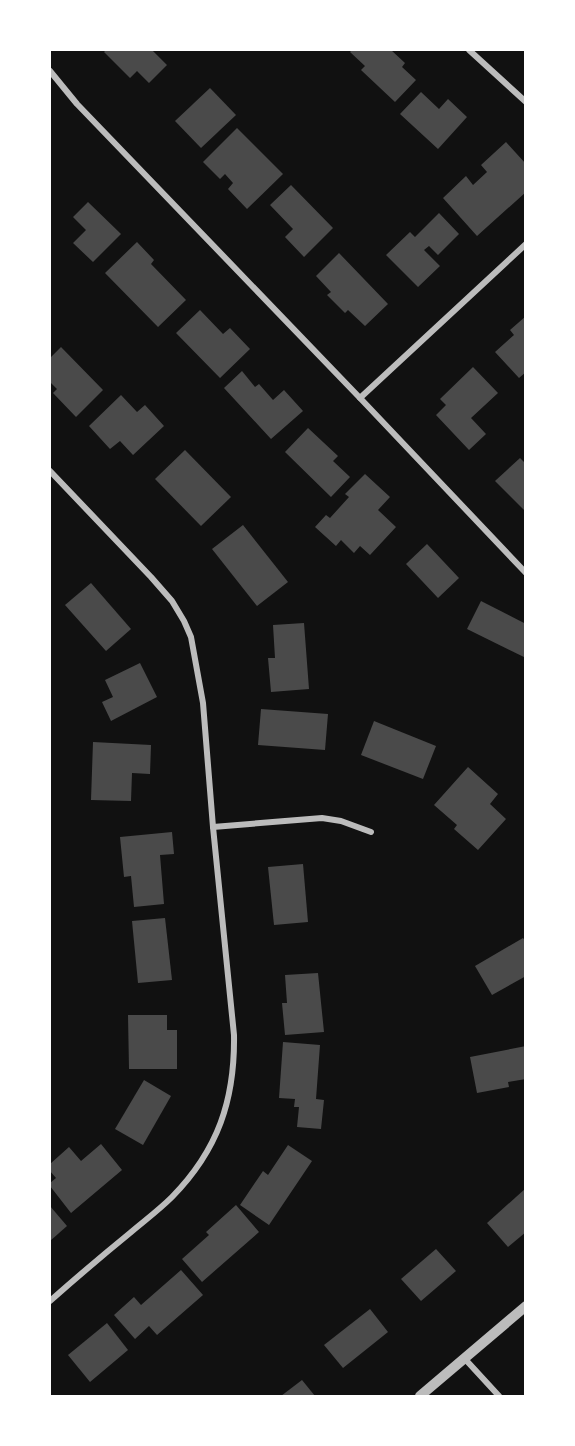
<svg xmlns="http://www.w3.org/2000/svg" width="575" height="1446" viewBox="0 0 575 1446" font-family="'Sofia Sans Condensed',sans-serif">
  <style>
    .building { fill: #4a4a4a }
    .lines { fill: none; stroke-linecap: round; stroke-linejoin: round }
    .minor { stroke: #bcbcbc; stroke-width: 6 }
    .tertiary { stroke: #bcbcbc; stroke-width: 10 }
  </style>
  <rect width="100%" height="100%" fill="#111"/>
  <!-- building -->
  <g class="building">
    <path d="M106,50H152L167,65L149,83L137,71L130,78L104,52Z"/>
    <path d="M352,50H391L405,63L402,67L416,80L395,102L361,70L365,66L350,52Z"/>
    <path d="M210,88L236,115L201,148L175,121Z"/>
    <path d="M421,92L439,109L448,99L467,117L438,149L400,114Z"/>
    <path d="M237,128L283,174L247,209L228,189L233,183L225,174L220,179L203,162Z"/>
    <path d="M506,142L526,164V192L477,236L443,198L466,176L473,185L487,172L481,165Z"/>
    <path d="M291,185L333,228L304,257L285,237L293,229L270,205Z"/>
    <path d="M88,202L121,234L93,262L73,243L86,230L73,217Z"/>
    <path d="M439,213L459,234L438,255L429,246L424,250L440,266L418,287L386,255L410,232L415,237Z"/>
    <path d="M137,242L154,260L151,264L186,300L158,327L105,273Z"/>
    <path d="M339,253L388,304L365,326L348,310L345,313L327,295L331,292L316,276Z"/>
    <path d="M200,310L223,334L230,328L250,349L220,378L176,333Z"/>
    <path d="M526,316V372L519,378L495,352L514,335L510,330Z"/>
    <path d="M61,347L103,390L76,417L53,393L57,389L50,382V358Z"/>
    <path d="M473,367L498,393L471,418L486,434L469,450L436,415L446,405L440,399Z"/>
    <path d="M242,371L255,387L259,384L273,400L284,390L303,411L271,439L224,388Z"/>
    <path d="M121,395L137,412L145,405L164,426L133,455L120,441L110,449L89,426Z"/>
    <path d="M308,428L338,456L333,461L350,477L331,497L285,452Z"/>
    <path d="M185,450L231,497L201,526L155,479Z"/>
    <path d="M520,458L526,464V512L495,481Z"/>
    <path d="M365,474L390,497L378,510L396,527L370,555L360,546L354,553L341,540L336,546L315,527L326,515L330,518L349,497L345,494Z"/>
    <path d="M243,525L288,582L257,606L212,549Z"/>
    <path d="M427,544L459,578L438,598L406,564Z"/>
    <path d="M91,583L131,629L106,651L65,605Z"/>
    <path d="M481,601L526,624V658L467,629Z"/>
    <path d="M304,623L309,689L271,692L268,658H275L273,625Z"/>
    <path d="M140,663L157,697L111,721L102,702L113,697L105,680Z"/>
    <path d="M261,709L328,714L325,750L258,745Z"/>
    <path d="M374,721L436,746L423,779L361,755Z"/>
    <path d="M93,742L151,745L150,774L132,773L131,801L91,800Z"/>
    <path d="M468,767L498,794L490,804L506,819L478,850L454,829L457,825L434,805Z"/>
    <path d="M172,832L174,854L160,855L164,904L134,907L131,876L124,877L120,837Z"/>
    <path d="M303,864L308,922L274,925L268,867Z"/>
    <path d="M165,918L172,980L138,983L132,921Z"/>
    <path d="M523,938L526,942V976L492,995L475,966Z"/>
    <path d="M318,973L324,1032L285,1035L282,1003H287L285,975Z"/>
    <path d="M128,1015H167V1030H177V1069H129Z"/>
    <path d="M283,1042L320,1045L316,1099L324,1100L321,1129L297,1127L299,1107H294L295,1099L279,1098Z"/>
    <path d="M526,1046V1079L508,1082L509,1087L477,1093L470,1057Z"/>
    <path d="M144,1080L171,1096L143,1145L115,1129Z"/>
    <path d="M101,1144L122,1170L71,1213L50,1186V1183L56,1178L50,1171V1164L69,1147L81,1161Z"/>
    <path d="M288,1145L312,1161L269,1225L240,1205L263,1171L268,1175Z"/>
    <path d="M526,1188V1232L508,1247L487,1223Z"/>
    <path d="M236,1205L259,1232L202,1282L182,1259L209,1235L206,1232Z"/>
    <path d="M50,1206L67,1226L50,1241Z"/>
    <path d="M436,1249L456,1271L421,1301L401,1279Z"/>
    <path d="M181,1270L203,1295L157,1335L149,1326L135,1339L114,1315L134,1297L141,1305Z"/>
    <path d="M370,1309L388,1332L343,1368L324,1345Z"/>
    <path d="M107,1323L128,1350L90,1382L68,1355Z"/>
    <path d="M302,1380L315,1396H281Z"/>
  </g>
  <g class="lines">
    <!-- minor -->
    <g class="minor">
      <path d="M469,50L526,102"/>
      <path d="M50,71L77,104L360,398L526,573"/>
      <path d="M360,398L526,244"/>
      <path d="M50,471L151,577L172,601L184,621L191,637L203,703L213,827L234,1035C235,1100 218,1150 172,1197C159,1210 144,1221 130,1233C103,1255 76,1278 50,1301"/>
      <path d="M213,827L322,818L341,821L371,832"/>
      <path d="M465,1359L499,1396"/>
    </g>
    <!-- tertiary -->
    <path class="tertiary" d="M420,1396L526,1306"/>
  </g>
  <!-- border -->
  <rect width="575" height="1446" fill="none" stroke="#ffffff" stroke-width="102"/>
</svg>
